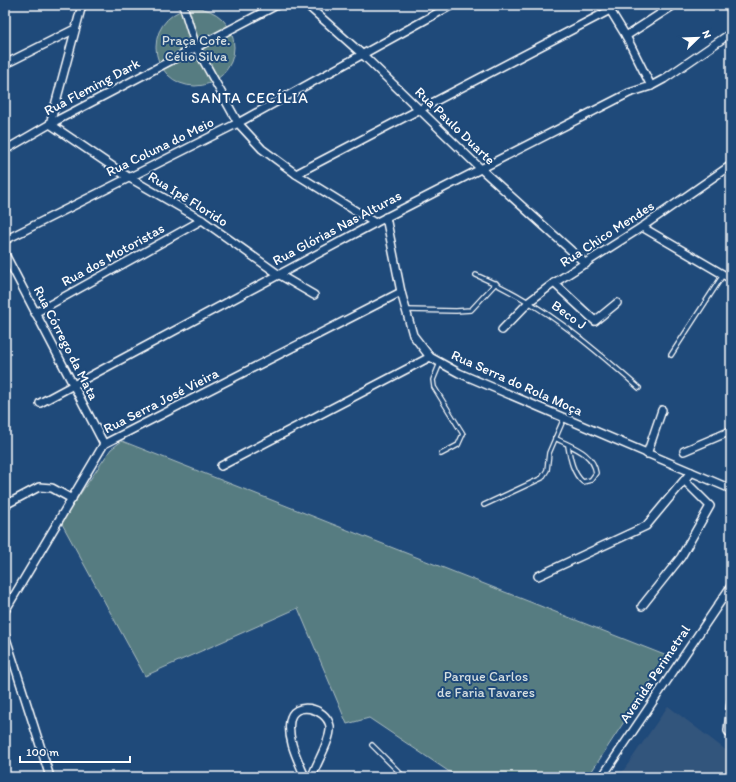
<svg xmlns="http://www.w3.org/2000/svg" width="736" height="782" viewBox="0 0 736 782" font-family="Itim,sans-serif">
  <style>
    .built { fill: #32547c }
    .green { fill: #567b81; stroke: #aabdc0 }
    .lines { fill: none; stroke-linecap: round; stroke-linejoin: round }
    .service-casing { stroke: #fff; stroke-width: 6 }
    .minor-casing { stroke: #fff; stroke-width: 10 }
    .service { stroke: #1f4a7a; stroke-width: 3.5 }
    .minor { stroke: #1f4a7a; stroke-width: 7 }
    .labels { text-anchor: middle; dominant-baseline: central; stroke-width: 4; stroke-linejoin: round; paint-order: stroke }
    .park-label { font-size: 14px; fill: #d5dee0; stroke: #1f4a7a }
    .street-label { font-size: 14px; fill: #fff; stroke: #1f4a7a }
    .neighbourhood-label { font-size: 15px; letter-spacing: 1px; fill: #fff; stroke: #1f4a7a }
  </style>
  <rect width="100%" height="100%" fill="#1f4a7a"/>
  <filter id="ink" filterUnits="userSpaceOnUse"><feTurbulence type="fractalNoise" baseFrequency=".025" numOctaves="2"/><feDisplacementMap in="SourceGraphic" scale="8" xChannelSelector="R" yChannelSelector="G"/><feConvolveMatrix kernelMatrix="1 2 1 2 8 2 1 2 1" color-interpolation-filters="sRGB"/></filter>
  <g filter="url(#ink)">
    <!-- built -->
    <path class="built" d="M668,706L731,754V777H619Z"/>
    <!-- green -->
    <g class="green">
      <circle cx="195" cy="47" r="39"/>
      <path d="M122,441L667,656L588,777H457L369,718L347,724L298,608L145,676L61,522L111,449Z"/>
    </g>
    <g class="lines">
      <!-- service casing -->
      <g class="service-casing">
        <g id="service">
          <path d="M476,275C540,302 587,342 639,388"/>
          <path d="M407,310L456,311L471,310L496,283"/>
          <path d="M671,355L723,275"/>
          <path d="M440,363L433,380L434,387L463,434L458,445L441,454"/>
          <path d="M555,438C571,447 593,452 596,473L591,480L583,482C573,474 570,458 568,446"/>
          <path d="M484,505L542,478L547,470L549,453L564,418"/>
          <path d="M372,745L404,777"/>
        </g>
      </g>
      <!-- minor casing -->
      <g class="minor-casing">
        <g id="minor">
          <path d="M82,5L50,124L128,177L202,220L278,274L314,295"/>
          <path d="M183,5L196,47L238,123L262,149L296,174L375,223"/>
          <path d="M307,5L362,54L481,169L586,264"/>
          <path d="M607,5L626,36L651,86"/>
          <path d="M626,36L674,5"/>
          <path d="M5,64L75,29"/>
          <path d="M5,150L50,124L277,5"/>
          <path d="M296,174L610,10"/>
          <path d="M386,217L401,292L413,335L430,357L459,373L731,489"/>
          <path d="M642,227L731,279"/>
          <path d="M5,240L238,123L452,5"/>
          <path d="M5,254L104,444"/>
          <path d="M554,283L595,321L617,303"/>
          <path d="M35,313L202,220"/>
          <path d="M502,330L530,301L554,283L642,227L731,165"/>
          <path d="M40,403L375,223L629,93L651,86L664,79L731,33"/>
          <path d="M684,451L731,431"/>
          <path d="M647,454L662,410"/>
          <path d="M221,466L430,357"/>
          <path d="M5,505L39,487L52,488L72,499"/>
          <path d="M538,576L646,526L691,472"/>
          <path d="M642,606L681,557L710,506L685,481"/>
          <path d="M5,611L104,444L401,292"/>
          <path d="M5,635L50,777"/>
          <path d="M731,702L728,731L731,735"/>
          <path d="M305,777C298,760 287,740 290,721C293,700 326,707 330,726C332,739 316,763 312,777"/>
          <path d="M602,777L731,586"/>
        </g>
      </g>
      <!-- service -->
      <use href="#service" class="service"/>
      <!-- minor -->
      <use href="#minor" class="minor"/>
    </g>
  </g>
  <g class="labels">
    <!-- park labels -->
    <g class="park-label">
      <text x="196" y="40">Praça Cofe.<tspan x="196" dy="16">Célio Silva</tspan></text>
      <text x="486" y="676">Parque Carlos<tspan x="486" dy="16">de Faria Tavares</tspan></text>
    </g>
    <!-- street labels -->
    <g class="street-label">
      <text transform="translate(92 87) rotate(-28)">Rua Fleming Dark</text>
      <text transform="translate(455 126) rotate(44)">Rua Paulo Duarte</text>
      <text transform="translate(160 147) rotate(-26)">Rua Coluna do Meio</text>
      <text transform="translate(188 199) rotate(32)">Rua Ipê Florido</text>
      <text transform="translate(337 228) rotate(-28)">Rua Glórias Nas Alturas</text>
      <text transform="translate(607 234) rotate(-33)">Rua Chico Mendes</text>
      <text transform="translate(113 255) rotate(-29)">Rua dos Motoristas</text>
      <text transform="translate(569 315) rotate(36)">Beco J</text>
      <text transform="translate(66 343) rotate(63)">Rua Córrego da Mata</text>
      <text transform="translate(517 383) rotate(24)">Rua Serra do Rola Moça</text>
      <text transform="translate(161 401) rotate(-27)">Rua Serra José Vieira</text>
      <text transform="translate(655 674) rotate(-56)">Avenida Perimetral</text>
    </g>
    <!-- neighbourhood labels -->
    <g class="neighbourhood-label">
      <text x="250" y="98">SANTA CECÍLIA</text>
    </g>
  </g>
  <!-- margin -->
  <rect width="736" height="782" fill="none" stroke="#1f4a7a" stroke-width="20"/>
  <rect x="10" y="10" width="716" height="762" fill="none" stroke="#fff" stroke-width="1.5" filter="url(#ink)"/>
  <!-- north arrow -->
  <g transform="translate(698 38) rotate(67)" stroke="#1f4a7a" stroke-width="3" paint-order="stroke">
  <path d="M0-3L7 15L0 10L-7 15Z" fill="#ffffff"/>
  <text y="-6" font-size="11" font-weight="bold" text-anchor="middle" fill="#ffffff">N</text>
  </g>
  <!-- scale -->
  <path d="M20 756v6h110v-6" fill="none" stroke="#ffffff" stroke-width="2"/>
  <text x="26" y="756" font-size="12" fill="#ffffff" stroke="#1f4a7a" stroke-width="3" paint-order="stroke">100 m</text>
</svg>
